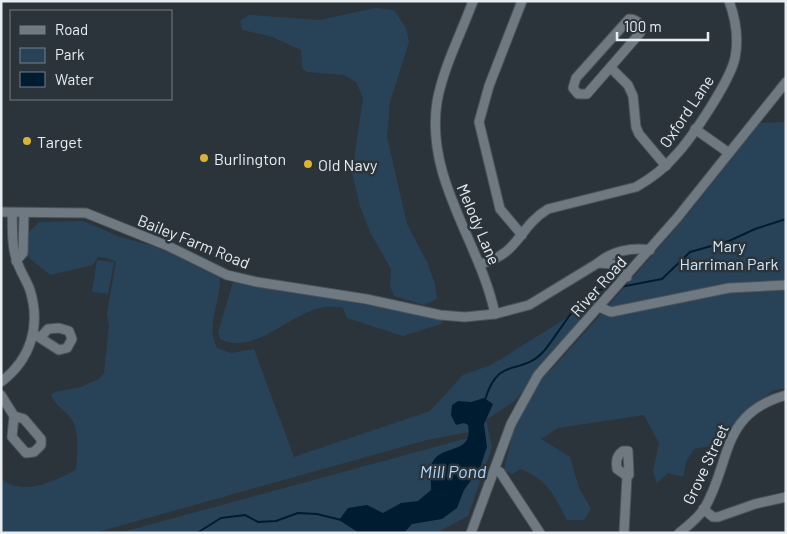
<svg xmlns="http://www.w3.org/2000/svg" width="787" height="534" viewBox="0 0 787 534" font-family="Barlow,sans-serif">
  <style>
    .green { fill: #284358 }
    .water { fill: #001c30 }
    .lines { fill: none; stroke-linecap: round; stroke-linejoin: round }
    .stream { stroke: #001c30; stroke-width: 2 }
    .minor-casing { stroke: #4b5258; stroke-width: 11 }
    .minor { stroke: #6f7981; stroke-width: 9 }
    .poi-dot { fill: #d8b434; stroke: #2c343b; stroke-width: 2 }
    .labels { text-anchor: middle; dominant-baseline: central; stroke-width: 5; stroke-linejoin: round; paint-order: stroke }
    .street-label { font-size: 16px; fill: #e8edf2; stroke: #2c343b }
    .poi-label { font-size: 16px; fill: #e8edf2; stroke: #2c343b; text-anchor: start }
    .park-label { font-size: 16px; fill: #d0e6f7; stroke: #2c343b }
    .water-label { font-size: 18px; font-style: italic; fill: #add8fb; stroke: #2c343b }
  </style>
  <rect width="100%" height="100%" fill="#2c343b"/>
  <!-- green -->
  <g class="green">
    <path d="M375,8L394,10L406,28L409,42L390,102L387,137L407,224L427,262L435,284L437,299L424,305L394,296L390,286L391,269L370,232L360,206L352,173L363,98L356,82L344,75L307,72L302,68L301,50L270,36L242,30L240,21L249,15L320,20Z"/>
    <path d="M786,122V388L772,391L716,445L694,449L686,462L683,477L668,473L657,483L653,472L659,443L644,415L558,428L541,439L570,457L579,488L591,509L584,520H567C554,495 548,480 521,469L512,474L504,470L513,431L540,376L550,371L597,319L688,214L760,123Z"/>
    <path d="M83,221L120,237L157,247L220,278C221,302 205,325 217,348L231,353L254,349L294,457L430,411L463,375L491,365L600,297L515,401L486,420L492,447L468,516L436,533H119L468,438L469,432L427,440L94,533H1V478C20,498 57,480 76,470C77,455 81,428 69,416C62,408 55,405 51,395L55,392L81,387L99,379L104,373L109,326L107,313L116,262L107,258L98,257L93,265L50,275L27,256L29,232L39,222Z"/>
    <path d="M97,260L114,262L108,294L92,292Z"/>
    <path d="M234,279L438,319L444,323L403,336L347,318L343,308C300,296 262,359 220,339L218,332Z"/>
  </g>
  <!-- water -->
  <path class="water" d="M484,398L493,404L484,424L487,447L480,468L464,490L457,508L442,519L412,524L404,533H359L339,520L348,508L367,505L383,513L401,503L418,501L431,490C431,484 430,467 432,463C441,444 474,455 468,425L464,423L456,425L451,415L452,405L458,401L471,402Z"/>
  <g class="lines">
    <!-- stream -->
    <g class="stream">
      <path d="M620,287L662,279L690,252L729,241L755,229L786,219"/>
      <path d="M485,400C499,354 520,377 543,352C554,340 577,301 588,294C594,290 604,289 611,288"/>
      <path d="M197,533L221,518L245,515L258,522L276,521L298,513L317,514L341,520"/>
    </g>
    <!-- minor casing -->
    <g class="minor-casing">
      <g id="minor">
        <path d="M473,1C461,34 443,68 437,102C425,179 480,242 495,314"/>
        <path d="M629,19C637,19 643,25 640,33L587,94H578L573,88L576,78Z"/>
        <path d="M611,68L628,85L633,96L636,127L639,134L666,166"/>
        <path d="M695,129L729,153"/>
        <path d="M1,212L86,213L168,246L227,275L257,282L366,299L440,315L465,317L495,314L529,305L598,263L612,264L627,277"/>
        <path d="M522,235L500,209L479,122L489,86L522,1"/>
        <path d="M16,261L23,253L24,213"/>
        <path d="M598,263C612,251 632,247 650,250"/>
        <path d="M480,264C520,254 518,227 548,209L636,187C650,179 664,169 675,156C692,138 730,81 735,58C739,38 736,20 729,1"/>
        <path d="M599,307L611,312L729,288L786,285"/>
        <path d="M34,334L59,350L67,348L72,339L69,331L59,328L48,329L40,338"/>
        <path d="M1,382C31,359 41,326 30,290C26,279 19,270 16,258C11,244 13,228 12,213"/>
        <path d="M1,395L14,416L12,437L26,453L34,452L41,445V439L24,419L14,416"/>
        <path d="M623,451H628L629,475L627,476L617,469C616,461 616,456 623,451Z"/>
        <path d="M495,470L500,472L540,533"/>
        <path d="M703,509L713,517H718L755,504L786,497"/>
        <path d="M471,533L511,424L538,375L677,218L786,82"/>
        <path d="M624,533L627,476"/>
        <path d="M679,533C688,526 697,519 704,509C732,462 719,414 786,395"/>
      </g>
    </g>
    <!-- minor -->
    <use href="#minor" class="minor"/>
  </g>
  <!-- markers -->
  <g class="poi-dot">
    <circle cx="27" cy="141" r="5"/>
    <circle cx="204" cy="158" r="5"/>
    <circle cx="308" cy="164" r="5"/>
  </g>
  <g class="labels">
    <!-- street labels -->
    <g class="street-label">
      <text transform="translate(686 111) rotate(-56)">Oxford Lane</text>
      <text transform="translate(479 224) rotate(67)">Melody Lane</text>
      <text transform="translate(194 241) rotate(22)">Bailey Farm Road</text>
      <text transform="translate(598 286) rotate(-48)">River Road</text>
      <text transform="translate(705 464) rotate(-65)">Grove Street</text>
    </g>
    <!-- poi labels -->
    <g class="poi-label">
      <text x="37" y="141">Target</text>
      <text x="214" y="158">Burlington</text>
      <text x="318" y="164">Old Navy</text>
    </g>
    <!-- park labels -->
    <g class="park-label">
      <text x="729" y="245">Mary<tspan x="729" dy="18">Harriman Park</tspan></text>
    </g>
    <!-- water labels -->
    <g class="water-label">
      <text x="453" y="471">Mill Pond</text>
    </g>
  </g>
  <!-- border -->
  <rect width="787" height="534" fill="none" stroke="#e8edf2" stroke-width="5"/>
  <!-- legend -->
  <rect x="10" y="10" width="162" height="90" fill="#2c343b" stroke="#777e84"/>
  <rect x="20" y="26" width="25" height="8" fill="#6f7981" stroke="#777e84"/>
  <text x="55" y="35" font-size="15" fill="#e8edf2">Road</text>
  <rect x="20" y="48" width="25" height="15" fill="#284358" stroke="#777e84"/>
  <text x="55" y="60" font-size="15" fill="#e8edf2">Park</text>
  <rect x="20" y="72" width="25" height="15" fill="#001c30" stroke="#777e84"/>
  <text x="55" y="85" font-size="15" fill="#e8edf2">Water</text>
  <!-- scale -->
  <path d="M617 32v8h91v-8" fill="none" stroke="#e8edf2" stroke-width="2.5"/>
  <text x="624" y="32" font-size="15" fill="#e8edf2" stroke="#2c343b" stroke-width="4" paint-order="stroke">100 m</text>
</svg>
